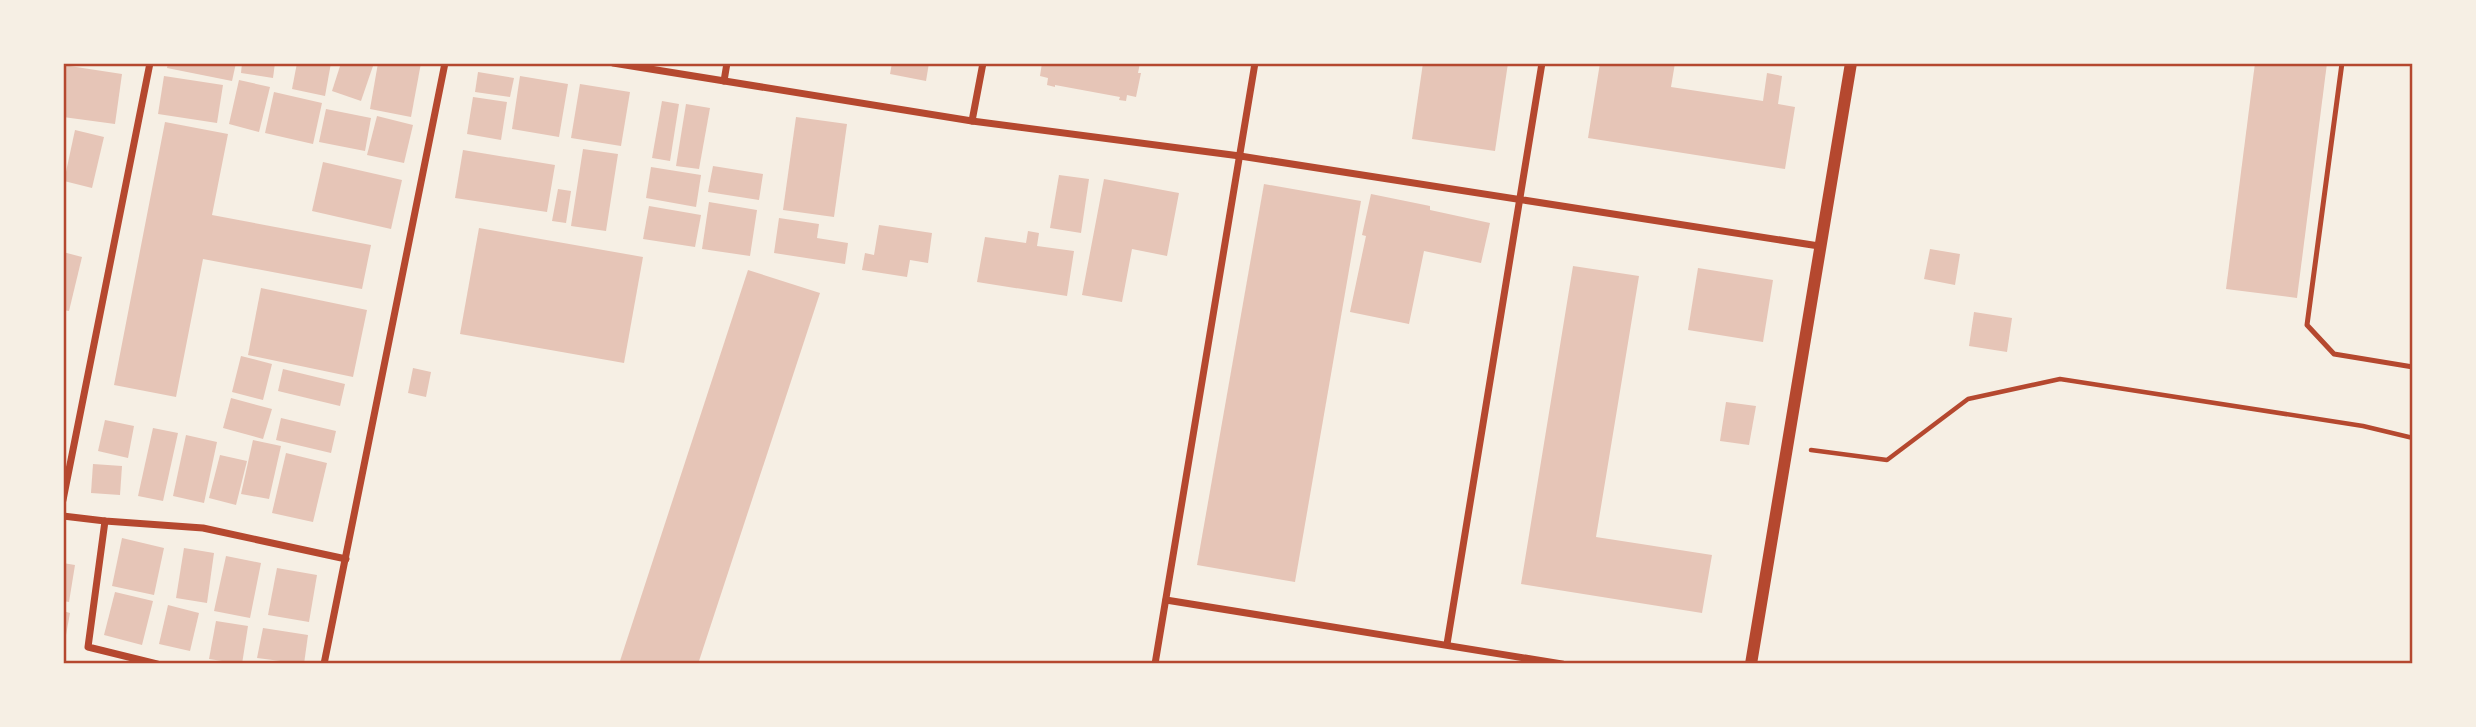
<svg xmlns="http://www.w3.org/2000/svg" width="2476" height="727" viewBox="0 0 2476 727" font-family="'Exo 2',sans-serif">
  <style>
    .building { fill: #e6c5b7 }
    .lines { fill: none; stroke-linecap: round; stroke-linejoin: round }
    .path { stroke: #b5482f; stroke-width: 4.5 }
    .service { stroke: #b5482f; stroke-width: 5 }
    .minor { stroke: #b5482f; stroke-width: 7 }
    .tertiary { stroke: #b5482f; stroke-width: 12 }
    .neatline { fill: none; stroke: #b5482f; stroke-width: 2.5 }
  </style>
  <rect width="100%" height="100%" fill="#f6efe4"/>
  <!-- building -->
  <g class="building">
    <path d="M168,63H236L232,81L167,68Z"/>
    <path d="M242,63H275L273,78L241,73Z"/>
    <path d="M297,63H331L325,96L292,89Z"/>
    <path d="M341,63H374L361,101L332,91Z"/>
    <path d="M378,63H421L411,117L370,109Z"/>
    <path d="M892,63H929L926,81L890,74Z"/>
    <path d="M1042,63H1140L1138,73H1141L1136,97L1127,95L1126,101L1119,100L1120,97L1055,85V87L1047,85L1048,78L1040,76Z"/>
    <path d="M1423,63H1508L1495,151L1412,139Z"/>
    <path d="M1600,63H1675L1671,87L1763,101L1767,73L1782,76L1778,104L1795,107L1785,169L1588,138Z"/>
    <path d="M2255,63H2327L2297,298L2226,289Z"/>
    <path d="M63,65L122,74L115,124L63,117Z"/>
    <path d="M478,72L514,78L510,97L475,92Z"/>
    <path d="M164,76L223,85L217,123L158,114Z"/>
    <path d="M520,76L568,84L559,137L512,129Z"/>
    <path d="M239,80L270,87L259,132L229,124Z"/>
    <path d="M580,84L630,92L621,146L571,138Z"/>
    <path d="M274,92L322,103L313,144L265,133Z"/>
    <path d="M473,97L507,102L501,140L467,134Z"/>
    <path d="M662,101L679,104L670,161L652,158Z"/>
    <path d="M686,104L710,108L699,169L676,166Z"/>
    <path d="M326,109L371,118L365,151L319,142Z"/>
    <path d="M377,116L413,125L404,163L367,155Z"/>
    <path d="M796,117L847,124L834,217L783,210Z"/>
    <path d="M165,122L228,134L212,215L371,245L362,289L203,259L176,397L114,385Z"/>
    <path d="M75,130L104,137L92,188L64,181Z"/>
    <path d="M583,149L618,154L606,231L571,226Z"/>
    <path d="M463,150L555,165L547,212L455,198Z"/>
    <path d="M323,162L402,180L391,229L312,211Z"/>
    <path d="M713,166L763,174L759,200L708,192Z"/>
    <path d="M651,167L701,175L696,207L646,198Z"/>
    <path d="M1059,175L1089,179L1081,233L1050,228Z"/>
    <path d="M1104,179L1179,193L1167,256L1132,249L1122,302L1082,295Z"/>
    <path d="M1264,184L1361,201L1295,582L1197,565Z"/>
    <path d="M558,189L571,191L566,223L552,221Z"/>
    <path d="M1371,194L1430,206V210L1490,223L1481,263L1424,251L1409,324L1350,312L1366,236L1362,235Z"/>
    <path d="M709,202L757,210L750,256L702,249Z"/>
    <path d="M649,206L701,215L695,247L643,239Z"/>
    <path d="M779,218L819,224L817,238L848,243L845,264L774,253Z"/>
    <path d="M879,225L932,233L928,263L910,260L907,277L862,270L865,253L874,255Z"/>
    <path d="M479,228L643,257L624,363L460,334Z"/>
    <path d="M1028,231L1039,233L1037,246L1074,251L1067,296L977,282L985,237L1026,243Z"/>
    <path d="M1930,249L1960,254L1955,285L1924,279Z"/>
    <path d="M63,252L82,257L69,311L63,310Z"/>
    <path d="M1573,266L1639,276L1596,537L1712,555L1702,613L1521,584Z"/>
    <path d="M1698,268L1773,280L1763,342L1688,330Z"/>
    <path d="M748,270L820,293L698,664H619Z"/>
    <path d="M261,288L367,310L353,377L248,355Z"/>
    <path d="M1974,312L2012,318L2007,352L1969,346Z"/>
    <path d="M241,356L272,364L263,400L232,392Z"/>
    <path d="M413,368L431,372L426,397L408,393Z"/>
    <path d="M283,369L345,384L340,406L278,391Z"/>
    <path d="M231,398L272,409L263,439L223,428Z"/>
    <path d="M1726,402L1756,406L1749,445L1720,441Z"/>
    <path d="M281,418L336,431L331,453L276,440Z"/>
    <path d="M105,420L134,426L128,458L98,451Z"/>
    <path d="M153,428L178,433L163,501L138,496Z"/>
    <path d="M186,435L217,442L204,503L173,496Z"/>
    <path d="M253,440L281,446L269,499L241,494Z"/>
    <path d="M286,453L327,463L313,522L272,513Z"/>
    <path d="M220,455L247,461L236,505L209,498Z"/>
    <path d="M93,464L122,466L120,495L91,493Z"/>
    <path d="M122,538L164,548L154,595L112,586Z"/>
    <path d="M184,548L214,553L207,603L176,598Z"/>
    <path d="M226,556L261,563L250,618L214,611Z"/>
    <path d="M63,563L75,565L69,602L63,601Z"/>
    <path d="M277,568L317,575L309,622L268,615Z"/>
    <path d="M115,592L153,601L142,645L104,635Z"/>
    <path d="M168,605L199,613L190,651L159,644Z"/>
    <path d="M63,611L70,613L64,646L63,645Z"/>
    <path d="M216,621L248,626L242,664L209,659Z"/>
    <path d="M263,628L308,635L304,664L257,658Z"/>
  </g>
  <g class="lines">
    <!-- path -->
    <path class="path" d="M1811,450L1887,460L1968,399L2060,379L2363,426L2413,438"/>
    <!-- service -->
    <path class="service" d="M2342,63L2307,325L2334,354L2413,367"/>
    <!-- minor -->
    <g class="minor">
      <path d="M613,63L972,121L1240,156L1819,246"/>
      <path d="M724,81L727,63"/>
      <path d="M972,121L983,63"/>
      <path d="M63,500L150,63"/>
      <path d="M63,516L105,521L203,528L346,559"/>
      <path d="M105,521L88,647L157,664"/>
      <path d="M1166,600L1562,664"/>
      <path d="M1447,644L1542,63"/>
      <path d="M324,664L445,63"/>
      <path d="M1155,664L1255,63"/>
    </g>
    <!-- tertiary -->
    <path class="tertiary" d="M1751,664L1851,63"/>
  </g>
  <!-- border -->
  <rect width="2476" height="727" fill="none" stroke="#f6efe4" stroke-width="130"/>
  <rect x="65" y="65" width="2346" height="597" class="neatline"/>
</svg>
